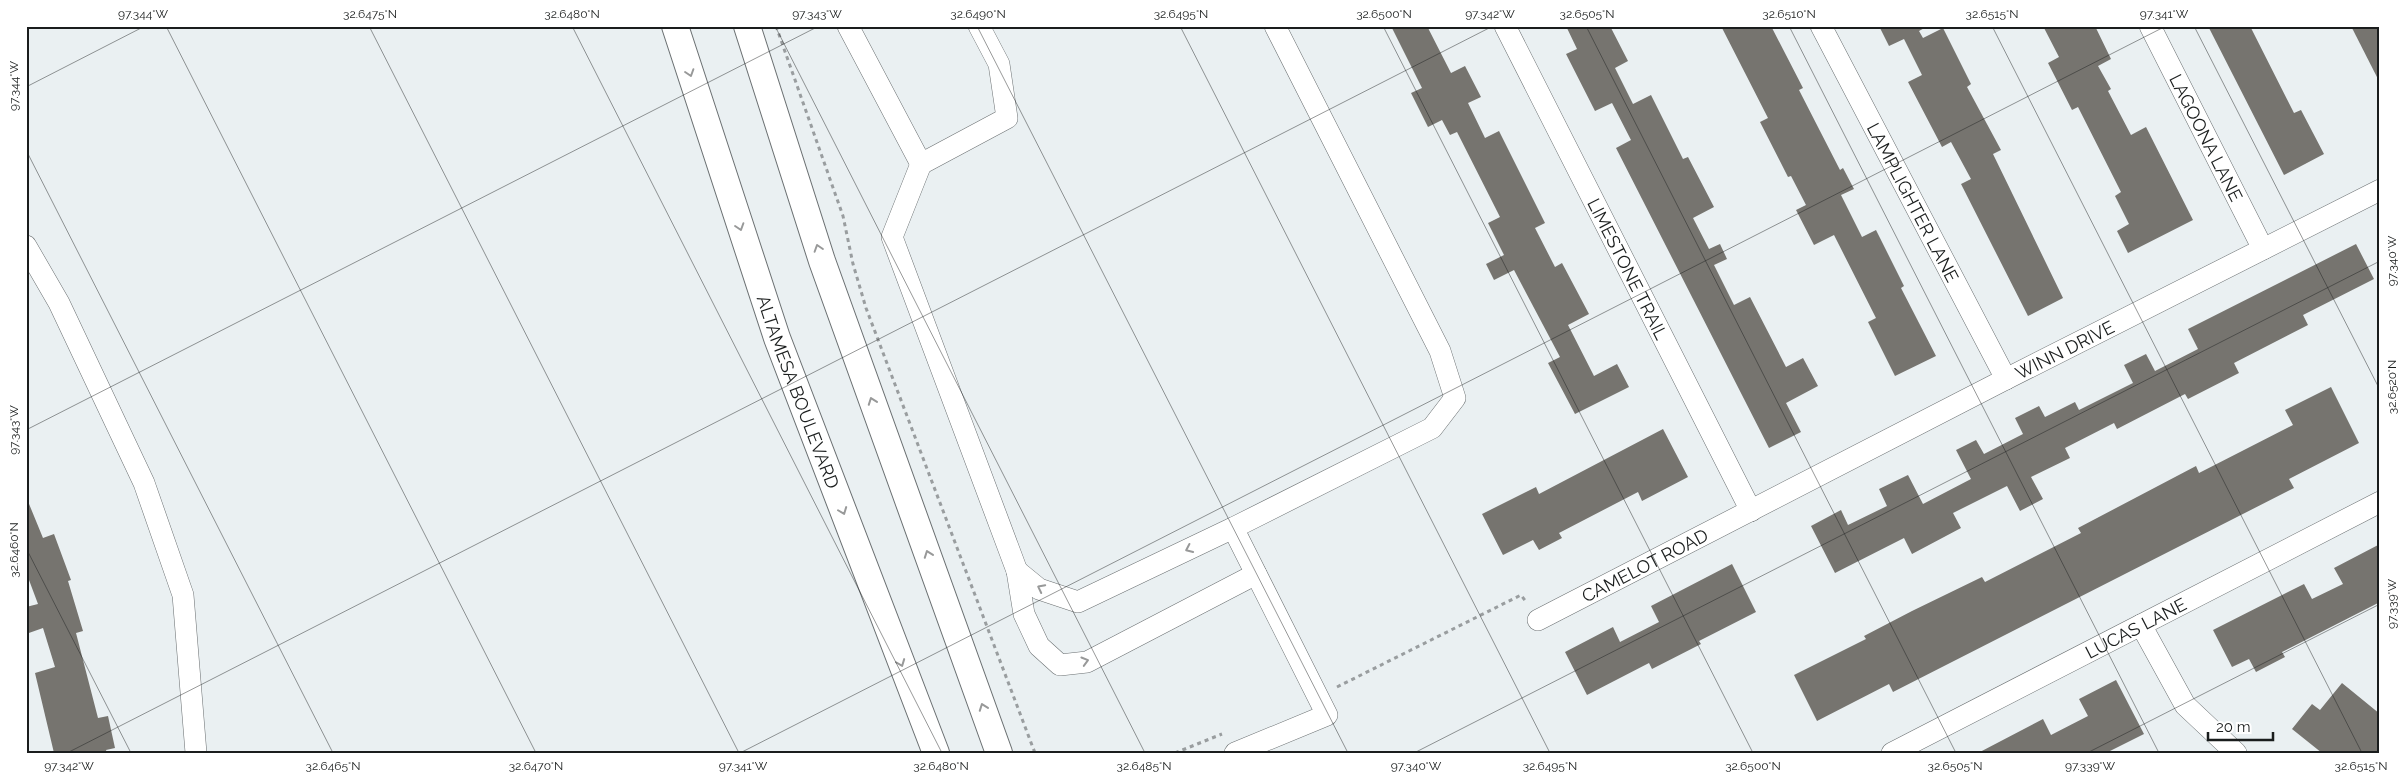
<svg xmlns="http://www.w3.org/2000/svg" width="2406" height="779" viewBox="0 0 2406 779" font-family="Raleway,sans-serif">
  <style>
    .building { fill: #76746f }
    .lines { fill: none; stroke-linecap: round; stroke-linejoin: round }
    .minor-casing { stroke: #6b7072; stroke-width: 22 }
    .major-casing { stroke: #6b7072; stroke-width: 28 }
    .path { stroke: #999d9f; stroke-width: 3; stroke-dasharray: 4 4; stroke-linecap: butt }
    .minor { stroke: #fff; stroke-width: 21 }
    .major { stroke: #fff; stroke-width: 26 }
    .oneway { stroke: #989999 }
    .ticks { fill: none; stroke: #1a1d1d; stroke-width: 1; stroke-opacity: 0.45 }
    .labels { text-anchor: middle; dominant-baseline: central; stroke-width: 4.5; stroke-linejoin: round; paint-order: stroke }
    .street-label { font-size: 18px; fill: #1a1d1d; stroke: #fff }
    .neatline { fill: none; stroke: #1a1d1d; stroke-width: 2 }
    .ticks-label { font-size: 12px; text-anchor: middle; fill: #1a1d1d }
  </style>
  <rect width="100%" height="100%" fill="#eaf0f2"/>
  <!-- building -->
  <g class="building">
    <path d="M1391,26H1427L1451,73L1465,66L1481,97L1468,103L1485,138L1499,131L1545,223L1535,228L1555,267L1562,263L1589,314L1568,325L1594,376L1617,364L1629,387L1575,414L1548,363L1560,357L1514,270L1494,280L1486,264L1504,255L1488,223L1500,217L1457,132L1450,135L1442,120L1428,127L1411,93L1422,88Z"/>
    <path d="M1566,26H1610L1628,61L1615,68L1633,104L1651,95L1683,159L1688,157L1714,207L1693,218L1709,249L1720,244L1727,259L1714,265L1734,305L1750,297L1786,367L1803,358L1818,386L1786,403L1801,432L1769,448L1616,148L1631,140L1612,103L1595,111L1566,54L1577,49Z"/>
    <path d="M1721,26H1771L1803,88L1799,90L1840,170L1843,168L1854,189L1841,195L1862,237L1876,230L1904,286L1901,288L1936,356L1895,376L1868,322L1876,318L1834,235L1814,245L1796,210L1806,205L1791,176L1788,177L1760,122L1768,118Z"/>
    <path d="M1879,26H1928L1919,31L1923,38L1943,28L1971,84L1967,87L2001,150L1993,154L2063,298L2028,316L1961,184L1971,179L1951,142L1942,147L1908,82L1922,75L1904,39L1889,46Z"/>
    <path d="M2043,26H2095L2111,59L2098,66L2111,89L2108,91L2131,135L2146,127L2193,220L2128,253L2117,231L2129,224L2115,196L2121,192L2078,107L2072,110L2048,63L2059,57Z"/>
    <path d="M2208,26H2250L2294,113L2301,110L2324,154L2284,175Z"/>
    <path d="M2351,26H2380V83Z"/>
    <path d="M2356,244L2374,279L2303,315L2308,325L2234,363L2239,373L2188,399L2185,394L2117,429L2114,423L2065,448L2070,458L2031,477L2043,499L2020,511L2007,486L1953,513L1961,528L1912,554L1904,538L1835,573L1811,526L1841,510L1848,525L1887,506L1879,489L1908,475L1923,504L1971,479L1956,450L1976,440L1984,454L2023,434L2015,418L2039,406L2045,417L2075,402L2079,410L2133,383L2124,365L2146,354L2155,371L2198,349L2188,329Z"/>
    <path d="M2331,387L2359,443L2289,479L2294,488L1893,692L1889,684L1817,721L1794,675L1866,639L1864,636L1912,611L1982,577L1985,582L2081,533L2078,528L2196,466L2199,473L2293,425L2285,410Z"/>
    <path d="M1663,429L1688,477L1642,501L1638,492L1559,533L1562,538L1539,550L1533,540L1503,555L1482,514L1536,487L1539,494Z"/>
    <path d="M27,499L43,538L54,534L71,580L68,581L83,631L76,633L98,718L108,716L115,748L106,750L107,753H54L35,673L55,667L43,628L26,634V607L38,604L26,572Z"/>
    <path d="M2380,544V602L2282,652L2285,657L2256,672L2249,659L2232,667L2213,630L2304,584L2312,599L2343,584L2334,568Z"/>
    <path d="M1732,564L1756,612L1699,641L1701,644L1652,669L1649,663L1587,695L1565,652L1613,627L1620,642L1659,622L1651,606Z"/>
    <path d="M2116,680L2144,734L2106,753H1978L2043,719L2051,735L2088,716L2079,699Z"/>
    <path d="M2342,683L2380,714V753H2322L2292,729L2312,704L2320,710Z"/>
  </g>
  <g class="lines">
    <!-- minor casing -->
    <g class="minor-casing">
      <g id="minor">
        <path d="M848,26L921,164L1007,118L999,64L979,26"/>
        <path id="s1" d="M1505,26L1751,511"/>
        <path id="s2" d="M1821,26L2006,379"/>
        <path id="s3" d="M2150,26L2263,249"/>
        <path d="M921,164L892,237L1017,571"/>
        <path d="M26,246L59,303L144,483L183,595L196,753"/>
        <path d="M1233,528L1078,602L1039,589L1017,571L1024,614L1039,646L1060,665L1087,662L1256,574"/>
        <path id="s4" d="M1538,620L2006,379L2380,190"/>
        <path d="M2141,625L2185,705L2236,753"/>
        <path d="M1235,753L1327,715L1233,528L1432,428L1455,398L1440,351L1275,26"/>
        <path id="s5" d="M1892,753L2380,502"/>
      </g>
    </g>
    <!-- major casing -->
    <g class="major-casing">
      <g id="major">
        <path id="s6" d="M675,26L777,338L936,753"/>
        <path d="M747,26L822,261L999,753"/>
      </g>
    </g>
    <!-- path -->
    <g class="path">
      <path d="M776,26L843,216L853,264L866,308L1035,753"/>
      <path d="M1337,687L1521,595L1527,603"/>
      <path d="M1175,753L1222,734"/>
    </g>
    <!-- minor -->
    <use href="#minor" class="minor"/>
    <!-- major -->
    <use href="#major" class="major"/>
  </g>
  <!-- one-way arrows -->
  <defs><path id="oneway-chevron" d="M-2-3.5L2.5 0L-2 3.5" fill="none" stroke-width="1.6" stroke-linecap="round" stroke-linejoin="round" transform="scale(1.25)"/></defs>
  <g class="oneway">
    <use href="#oneway-chevron" transform="translate(690 73) rotate(72)"/>
    <use href="#oneway-chevron" transform="translate(740 227) rotate(72)"/>
    <use href="#oneway-chevron" transform="translate(818 248) rotate(-108)"/>
    <use href="#oneway-chevron" transform="translate(872 401) rotate(-110)"/>
    <use href="#oneway-chevron" transform="translate(843 511) rotate(69)"/>
    <use href="#oneway-chevron" transform="translate(1189 549) rotate(155)"/>
    <use href="#oneway-chevron" transform="translate(928 554) rotate(-110)"/>
    <use href="#oneway-chevron" transform="translate(1041 588) rotate(-153)"/>
    <use href="#oneway-chevron" transform="translate(1085 661) rotate(-16)"/>
    <use href="#oneway-chevron" transform="translate(901 663) rotate(69)"/>
    <use href="#oneway-chevron" transform="translate(983 707) rotate(-110)"/>
  </g>
  <!-- ticks -->
  <path class="ticks" d="M166,26L536,753M369,26L739,753M572,26L942,753M775,26L1145,753M977,26L1348,753M1180,26L1550,753M1383,26L1753,753M1586,26L1956,753M1789,26L2159,753M1992,26L2362,753M2194,26L2380,390M26,87L145,26M26,150L333,753M26,430L819,26M26,548L131,753M67,753L1493,26M740,753L2166,26M1414,753L2380,261M2087,753L2380,604"/>
  <g class="labels">
    <!-- street labels -->
    <g class="street-label">
      <text stroke="none"><textPath href="#s3" startOffset="125">LAGOONA LANE</textPath></text>
      <text stroke="none"><textPath href="#s2" startOffset="199">LAMPLIGHTER LANE</textPath></text>
      <text stroke="none"><textPath href="#s1" startOffset="272">LIMESTONE TRAIL</textPath></text>
      <text stroke="none"><textPath href="#s4" startOffset="592">WINN DRIVE</textPath></text>
      <text stroke="none"><textPath href="#s6" startOffset="386">ALTAMESA BOULEVARD</textPath></text>
      <text stroke="none"><textPath href="#s4" startOffset="120">CAMELOT ROAD</textPath></text>
      <text stroke="none"><textPath href="#s5" startOffset="274">LUCAS LANE</textPath></text>
    </g>
  </g>
  <!-- border -->
  <rect width="2406" height="779" fill="none" stroke="#ffffff" stroke-width="55"/>
  <!-- scale -->
  <path d="M2208 732v8h65v-8" fill="none" stroke="#1a1d1d" stroke-width="2.5"/>
  <text x="2216" y="732" font-size="15" fill="#1a1d1d" stroke="#ffffff" stroke-width="4" paint-order="stroke">20 m</text>
  <rect x="28" y="28" width="2350" height="724" class="neatline"/>
  <g class="ticks-label">
    <text x="143" y="18">97.344°W</text>
    <text x="370" y="18">32.6475°N</text>
    <text x="572" y="18">32.6480°N</text>
    <text x="817" y="18">97.343°W</text>
    <text x="978" y="18">32.6490°N</text>
    <text x="1181" y="18">32.6495°N</text>
    <text x="1384" y="18">32.6500°N</text>
    <text x="1490" y="18">97.342°W</text>
    <text x="1587" y="18">32.6505°N</text>
    <text x="1789" y="18">32.6510°N</text>
    <text x="1992" y="18">32.6515°N</text>
    <text x="2164" y="18">97.341°W</text>
    <text transform="translate(14 86) rotate(-90)" y="4">97.344°W</text>
    <text transform="translate(2392 261) rotate(-90)" y="4">97.340°W</text>
    <text transform="translate(2392 387) rotate(-90)" y="4">32.6520°N</text>
    <text transform="translate(14 430) rotate(-90)" y="4">97.343°W</text>
    <text transform="translate(14 550) rotate(-90)" y="4">32.6460°N</text>
    <text transform="translate(2392 604) rotate(-90)" y="4">97.339°W</text>
    <text x="69" y="770">97.342°W</text>
    <text x="333" y="770">32.6465°N</text>
    <text x="536" y="770">32.6470°N</text>
    <text x="743" y="770">97.341°W</text>
    <text x="941" y="770">32.6480°N</text>
    <text x="1144" y="770">32.6485°N</text>
    <text x="1416" y="770">97.340°W</text>
    <text x="1550" y="770">32.6495°N</text>
    <text x="1753" y="770">32.6500°N</text>
    <text x="1955" y="770">32.6505°N</text>
    <text x="2090" y="770">97.339°W</text>
    <text x="2361" y="770">32.6515°N</text>
  </g>
</svg>
